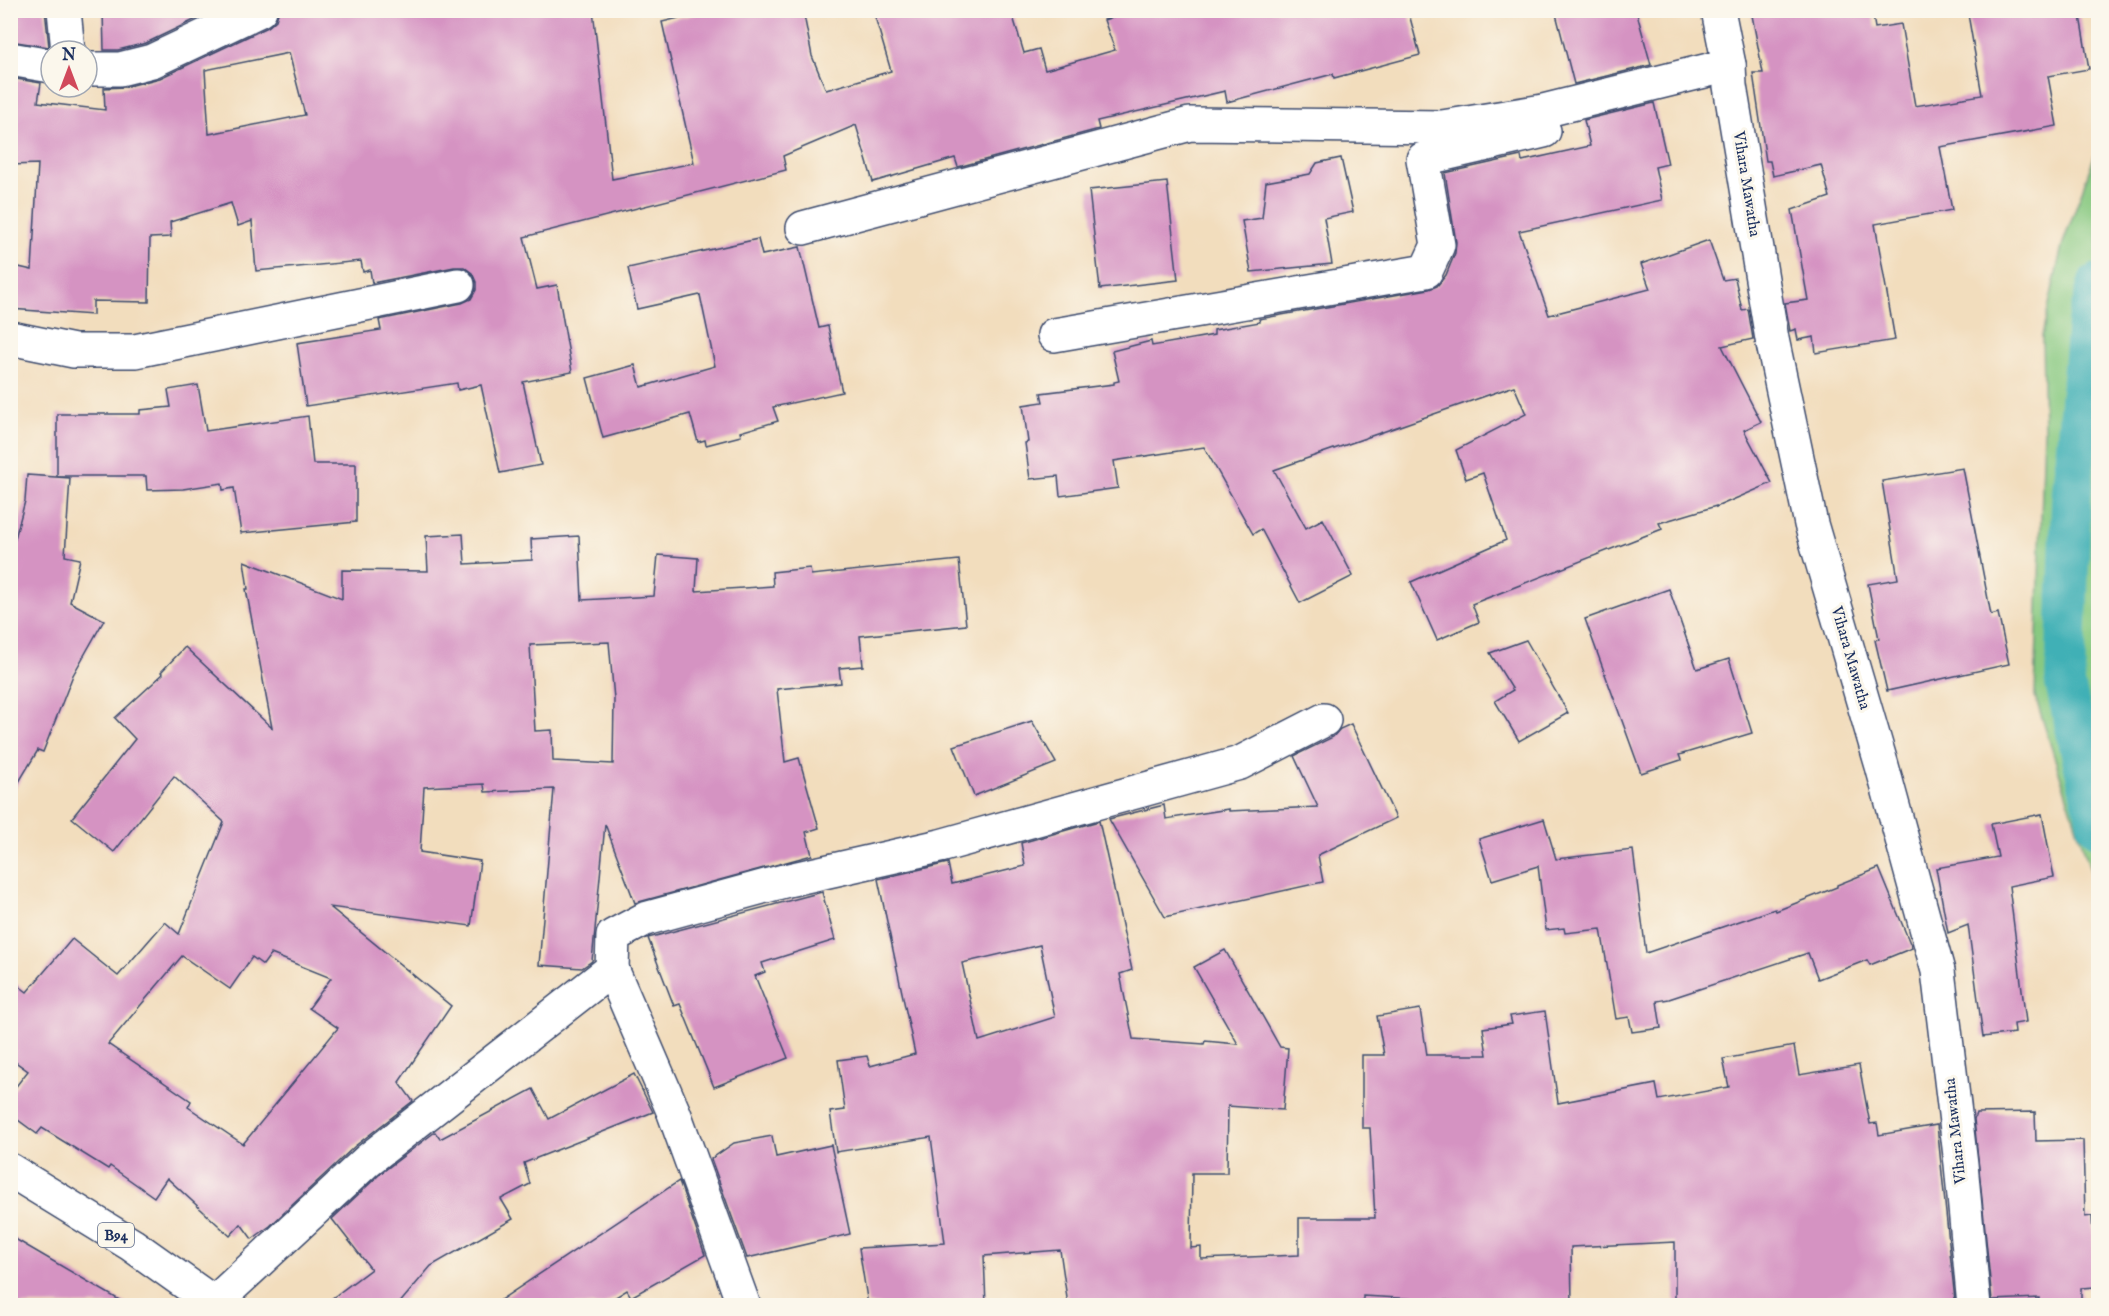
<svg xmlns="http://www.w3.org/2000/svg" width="2109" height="1316" viewBox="0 0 2109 1316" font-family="'IM FELL English',serif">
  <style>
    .green { fill: #88c981; stroke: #527c70; stroke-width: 1.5 }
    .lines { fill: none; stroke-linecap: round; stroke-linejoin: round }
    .canal { stroke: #3fb0b6; stroke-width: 40 }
    .building { fill: #d593c2; fill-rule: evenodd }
    .minor-casing { stroke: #3b496c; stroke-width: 36 }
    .tertiary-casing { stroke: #3b496c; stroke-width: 36 }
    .primary-casing { stroke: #3b496c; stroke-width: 36 }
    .minor { stroke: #fff; stroke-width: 33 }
    .tertiary { stroke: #fff; stroke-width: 33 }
    .primary { stroke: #fff; stroke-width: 33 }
    .labels { text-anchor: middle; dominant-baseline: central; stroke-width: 6; stroke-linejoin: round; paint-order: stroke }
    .shield { fill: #fbf7ec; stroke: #5e6b89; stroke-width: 1.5 }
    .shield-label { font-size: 15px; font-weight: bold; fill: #1b2f5e }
    .street-label { font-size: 16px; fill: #1b2f5e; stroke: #fbf7ec }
  </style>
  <rect width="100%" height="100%" fill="#fbf7ec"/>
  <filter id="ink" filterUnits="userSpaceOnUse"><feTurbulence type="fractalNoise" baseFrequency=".0167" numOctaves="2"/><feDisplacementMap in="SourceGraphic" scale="12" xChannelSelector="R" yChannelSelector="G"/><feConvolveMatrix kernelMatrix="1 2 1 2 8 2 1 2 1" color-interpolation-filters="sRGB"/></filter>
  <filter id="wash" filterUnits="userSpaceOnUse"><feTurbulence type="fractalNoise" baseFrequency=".008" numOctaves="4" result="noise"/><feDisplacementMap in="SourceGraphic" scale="24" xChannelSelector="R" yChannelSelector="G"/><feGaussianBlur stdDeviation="1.35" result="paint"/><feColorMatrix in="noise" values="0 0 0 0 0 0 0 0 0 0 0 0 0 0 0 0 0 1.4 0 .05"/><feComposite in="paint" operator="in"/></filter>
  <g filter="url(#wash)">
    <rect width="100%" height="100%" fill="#f2ddbd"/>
    <!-- green -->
    <path class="green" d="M2098,146V894L2035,696L2044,431L2042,336L2062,246Z"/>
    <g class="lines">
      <!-- canal -->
      <path class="canal" d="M2098,283L2087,322L2071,503L2065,684L2098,827"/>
    </g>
    <g id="blocks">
      <!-- building -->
      <g class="building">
        <path d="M10,10H45L49,47L10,41Z"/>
        <path d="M103,10H215L146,43L118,50H104Z"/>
        <path d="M279,10H593L612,179L694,163L662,22L712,10H803L812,56L826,90L891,71L873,10H1011L1024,53L1039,49L1045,70L1115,50L1104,20L1134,10H1408L1420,55L1334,78L1333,74L1227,102L1225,91L1097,121L1099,129L958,167L955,158L873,182L856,125L783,156L786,170L524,237L537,289L557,285L572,372L523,382L541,465L500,473L481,385L458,390L457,383L306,406L297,343L381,330L379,320L462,303L471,299L476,290V282L472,273L464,267H454L372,283L370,270L363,272L361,261L256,271L252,221L238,226L231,203L170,222L171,237L150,238L149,302L93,301V315L10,309V265L32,270L38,164L10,165V78L41,83L38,102L105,110L104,88L125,87L160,78L268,27L276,20ZM289,53L305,115L209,134L205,70Z"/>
        <path d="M1555,10H1636L1651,65L1574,84Z"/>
        <path d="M1751,10H1872L1875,28L1901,24L1915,106L1982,95L1968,14L1988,10H2079L2089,69L2048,76L2057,126L1940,147L1952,210L1875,224L1895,340L1816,353L1814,337L1798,340L1796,329L1790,331L1785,303L1808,300L1792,210L1830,197L1821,165L1773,176L1770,161H1766L1753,73H1763Z"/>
        <path d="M1654,103L1668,164L1655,167L1662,200L1519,231L1549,315L1650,289L1641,264L1709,240L1723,280L1735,278L1742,310L1748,309L1753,339L1722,346L1761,422L1744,430L1772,483L1716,507V506L1659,523L1662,529L1472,604L1479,622L1437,640L1411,582L1506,540L1483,473L1466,479L1456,450L1526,414L1514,386L1274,470L1306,528L1323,519L1353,576L1300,603L1261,529L1253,534L1204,447L1114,461L1118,488L1060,496L1058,476L1030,479L1025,443L1028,442L1023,405L1043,402L1041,393L1114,384V382L1119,381L1112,351L1151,341L1152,346L1214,335V330L1260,322L1259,319L1429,289L1437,286L1446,275L1455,253L1456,242L1445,173L1521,156L1522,161L1590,146L1584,120Z"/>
        <path d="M1341,158L1353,212L1324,218L1332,264L1251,272L1242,221L1262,218L1266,182L1310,174L1317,163Z"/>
        <path d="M1167,182L1178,280L1100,289L1089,190Z"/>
        <path d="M758,239L762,255L800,247L819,328L828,326L842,392L773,407L778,421L740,432L741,436L706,445L705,440L698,442L690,414L603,438L587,378L635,365L641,387L715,366L700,295L637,309L628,268Z"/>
        <path d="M198,385L206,431L308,416L313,464H356V522L241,533L234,488L223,490L222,483L183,489L147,490L146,476H57V414H140V410L171,407L168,390Z"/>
        <path d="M1963,468L1991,615L1998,613L2009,664L1887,691L1875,640L1879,639L1868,584L1898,579L1882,481Z"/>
        <path d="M27,475L70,478L65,556L80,559L70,602L104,620L73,675L43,752L38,750L10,797V557L25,501Z"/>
        <path d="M463,534L465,564L532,560L531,539L579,536L582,600L654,596L658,555L698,558L696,591L773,586L772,572L810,568L811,575L959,560L966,625L860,636L863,666L839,668L841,683L777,689L785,762L799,758L819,828L806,832L812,855L635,903L605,824L592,961L582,968L539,965L554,789L485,792L484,784L424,787L420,852L480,861L471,926L330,907L451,1006L399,1082L413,1101L355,1146L270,1226L252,1239L241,1224L230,1236L167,1178L154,1197L110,1166L108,1169L42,1128L37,1134L10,1114V1094L28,1071L10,1058V979L27,992L72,939L118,976L165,922L179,934L224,822L174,776L114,852L72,818L135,739L115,718L163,674L161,672L185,647L272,728L246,589H248L244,561L342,599V570L428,571L426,536ZM609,642L614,699L613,764L553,761L552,730L535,731L530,645ZM271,954L331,978L309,1008L338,1028L243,1144L188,1107L191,1101L108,1044L182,956L230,989L252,957L263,965Z"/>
        <path d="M1669,589L1697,669L1729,659L1752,733L1679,755L1681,760L1641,773L1585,619Z"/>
        <path d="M1526,640L1568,713L1519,741L1495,701L1513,690L1490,653Z"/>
        <path d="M1032,721L1056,763L974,796L954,746Z"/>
        <path d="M1351,724L1396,818L1318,855L1323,882L1165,917L1109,819L1164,805L1166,819L1229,809V811L1318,807L1294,756L1333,737L1340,729Z"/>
        <path d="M2042,814L2054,877L2009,886L2026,1022L2014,1024L2015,1033L1983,1037L1968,925L1948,933L1936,868L1998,857L1991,824Z"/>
        <path d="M1544,819L1556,859L1633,850L1646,953L1775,909L1776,911L1837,887V885L1879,868L1912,948L1870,965L1867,960L1818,979L1808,953L1669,999L1657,1001L1661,1028L1632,1032L1629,1017L1616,1019L1601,929L1565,933L1564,928L1546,930L1538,866L1492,880L1479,839Z"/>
        <path d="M1099,821L1132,970L1120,974L1133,1039L1204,1044L1205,1041L1238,1044L1194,967L1225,950L1280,1047L1288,1048L1283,1110L1228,1106L1227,1173H1192L1191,1248L1201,1247V1259L1299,1255V1218H1375L1370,1128H1362V1055H1384L1377,1016L1420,1009L1427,1055H1487L1483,1028L1512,1024L1510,1016L1545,1011L1558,1103L1656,1084L1659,1100L1729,1087L1723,1059L1794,1046L1799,1075L1859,1065L1870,1124L1877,1123L1879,1135L1937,1125L1955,1301L1954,1305H1675V1242L1571,1247L1572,1305H1455V1301L1363,1296V1305H1068L1060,1250L984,1256L986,1305H868L859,1248L945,1243L931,1137L836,1152L830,1112L845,1110L838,1060L867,1056L870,1066L915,1054L878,879L948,863L952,884L1025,866L1021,843ZM1040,945L1055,1017L979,1041L962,963Z"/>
        <path d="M822,892L835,940L762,963L765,972L755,976L788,1058L714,1087L680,1004L674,1006L648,938Z"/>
        <path d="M634,1074L653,1112L524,1163L530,1184L501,1199L513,1219L431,1266L398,1305H323L371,1269L332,1219L380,1174L435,1132L440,1139L533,1089L549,1119Z"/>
        <path d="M2035,1112L2036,1141L2083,1140L2085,1217L2092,1216L2096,1287L2081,1288V1305H2039V1298L1992,1300L1974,1119L1976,1113Z"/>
        <path d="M772,1136L776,1157L831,1145L850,1234L747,1258L711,1159L734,1143Z"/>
        <path d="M679,1181L705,1255L631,1297L627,1290L603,1305H493Z"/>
        <path d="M10,1236L128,1305H10Z"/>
      </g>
    </g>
  </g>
  <g filter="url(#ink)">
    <use href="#blocks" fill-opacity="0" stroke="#3b496c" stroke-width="1.5"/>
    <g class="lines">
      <!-- minor casing -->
      <g class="minor-casing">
        <g id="minor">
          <path d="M64,10L68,51"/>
          <path d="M10,59L51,66"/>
          <path d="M87,69H120L152,61L260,10"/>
          <path d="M803,228L1190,124L1442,127L1543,111L1729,65"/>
          <path d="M1054,335L1426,271L1438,245L1423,159L1544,131"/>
          <path d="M10,338L74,351H135L458,285"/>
          <path d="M612,969L674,1113L744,1306"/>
          <path d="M214,1303L368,1160L612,969L613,936L645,919L784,881L940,846L1240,763L1324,720"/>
        </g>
      </g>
      <!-- tertiary casing -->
      <g class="tertiary-casing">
        <path id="tertiary" d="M1718,10L1729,65L1730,86L1772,339L1811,524L1882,766L1938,971L1961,1164L1974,1306"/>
      </g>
      <!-- primary casing -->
      <g class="primary-casing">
        <path id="primary" d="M10,1170L132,1245L218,1306"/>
      </g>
      <!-- minor -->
      <use href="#minor" class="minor"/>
      <!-- tertiary -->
      <use href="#tertiary" class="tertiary"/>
      <!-- primary -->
      <use href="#primary" class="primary"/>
    </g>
  </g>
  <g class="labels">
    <!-- shield labels -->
    <rect class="shield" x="98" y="1223" width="36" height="24" rx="4.5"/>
    <g class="shield-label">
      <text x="116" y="1235">B94</text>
    </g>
    <!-- street labels -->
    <g class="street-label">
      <text transform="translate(1746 184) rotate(81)">Vihara Mawatha</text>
      <text transform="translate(1850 658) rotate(74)">Vihara Mawatha</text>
      <text transform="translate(1956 1131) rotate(-96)">Vihara Mawatha</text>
    </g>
  </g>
  <!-- margin -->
  <rect width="2109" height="1316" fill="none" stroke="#fbf7ec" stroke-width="36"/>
  <!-- north arrow -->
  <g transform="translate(69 69)"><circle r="28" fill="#fbf7ec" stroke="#a1a7b3" stroke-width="1.5"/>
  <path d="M0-4.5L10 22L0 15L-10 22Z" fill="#d1495b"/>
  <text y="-9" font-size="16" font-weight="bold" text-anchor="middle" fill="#1b2f5e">N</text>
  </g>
</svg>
